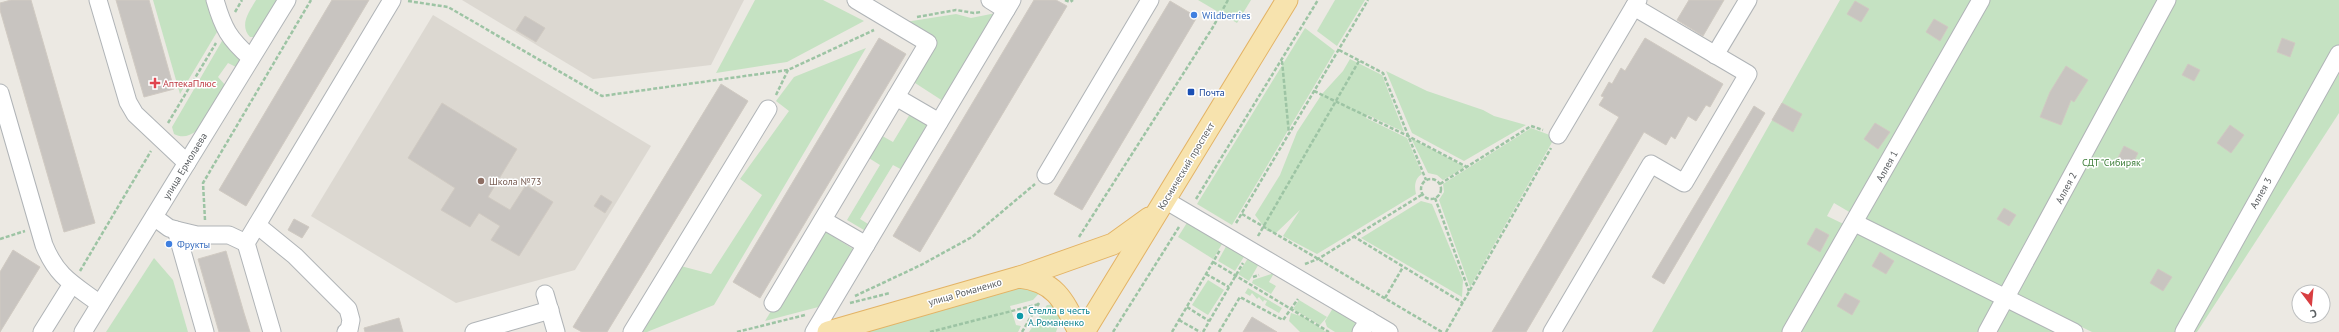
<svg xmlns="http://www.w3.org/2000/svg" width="2339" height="332" viewBox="0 0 2339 332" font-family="'PT Sans',sans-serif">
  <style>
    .education { fill: #dcd8d1 }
    .green { fill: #c5e2c2 }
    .building { fill: #c8c4c0; stroke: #d0cac2 }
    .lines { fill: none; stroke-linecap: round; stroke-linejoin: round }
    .minor-casing { stroke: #b0b4b7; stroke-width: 19 }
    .major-casing { stroke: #e3b365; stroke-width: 23 }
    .path { stroke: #9dc4a4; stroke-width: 2.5; stroke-dasharray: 4 2; stroke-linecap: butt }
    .minor { stroke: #fff; stroke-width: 17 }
    .major { stroke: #f7e3ae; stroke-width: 21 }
    .shop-dot { fill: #3f7fe0; stroke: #fff; stroke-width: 1.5 }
    .health-dot { fill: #e0444e; stroke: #fff; stroke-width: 1.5 }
    .transit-dot { fill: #1a4fb4; stroke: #fff; stroke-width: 1.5 }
    .education-dot { fill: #8d6e63; stroke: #fff; stroke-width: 1.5 }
    .culture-dot { fill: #0f9aa8; stroke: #fff; stroke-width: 1.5 }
    .labels { text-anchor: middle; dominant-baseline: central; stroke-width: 3; stroke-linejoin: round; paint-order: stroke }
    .shop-label { font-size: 10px; fill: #366cbe; stroke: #fff; text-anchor: start }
    .health-label { font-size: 10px; fill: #be3a42; stroke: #fff; text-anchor: start }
    .transit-label { font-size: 10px; fill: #164399; stroke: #fff; text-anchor: start }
    .park-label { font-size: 10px; fill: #41803d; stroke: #fff }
    .street-label { font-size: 10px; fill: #5b5f62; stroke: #fff }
    .education-label { font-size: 10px; fill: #785e54; stroke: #fff; text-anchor: start }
    .culture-label { font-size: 10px; fill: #0d838f; stroke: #fff; text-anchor: start }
  </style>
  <rect width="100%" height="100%" fill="#ece9e3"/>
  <!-- education -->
  <g class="education">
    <path d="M462,0H744L711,65L593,79Z"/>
    <path d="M433,15L651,146L575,270L456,303L311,216Z"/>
  </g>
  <!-- green -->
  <g class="green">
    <path d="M153,0H212L220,27L180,94Z"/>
    <path d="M256,0H279L257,37H250C239,25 249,12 256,0Z"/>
    <path d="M755,0H823L864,21L787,62L716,73Z"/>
    <path d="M1198,0H1251L1237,23Z"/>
    <path d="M1335,0H1365L1337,46L1317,31Z"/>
    <path d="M1840,0H1971L1851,213L1834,203L1827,216L2066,332H1652Z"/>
    <path d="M1988,0H2339V113L2197,332H2092L1864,221Z"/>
    <path d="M1001,12L946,103L912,81L933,42L899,23L956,14L971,18Z"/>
    <path d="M1305,28L1335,51L1232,225L1197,204Z"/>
    <path d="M226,39L242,60L236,67L228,63L218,77L226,86C217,102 198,147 174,134L172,127L222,41Z"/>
    <path d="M866,48L714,305L647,332H637L677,265L711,274L762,195L740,179L789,111L776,101L794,77Z"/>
    <path d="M1350,59L1382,75L1404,132L1368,115L1366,118L1407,138L1422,174C1415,178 1414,186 1416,194L1317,254L1283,236L1300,210L1276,233L1267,231L1255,215L1280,175L1297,132L1322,94L1343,71Z"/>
    <path d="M1386,71L1427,91L1483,110L1494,116L1526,125L1464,161L1412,133Z"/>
    <path d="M913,109L936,123L906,172L893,165L860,219L873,227L869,233L847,220L880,165L864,155L877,133L893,142Z"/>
    <path d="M1531,128L1555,137L1470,287L1439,200L1444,192L1443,184Z"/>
    <path d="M1411,138L1465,167L1443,180L1437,175L1428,173Z"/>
    <path d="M1421,201L1432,204L1463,280L1462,297L1361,238Z"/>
    <path d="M1190,218L1225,239L1213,259L1178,237Z"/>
    <path d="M821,229L858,252L826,305L765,321Z"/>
    <path d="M1229,241L1247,252L1235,271L1218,261Z"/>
    <path d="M1250,255L1260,262L1249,281L1238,274Z"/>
    <path d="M154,258L173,280L188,332H106Z"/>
    <path d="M1274,273L1269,282L1276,286L1271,294L1252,283L1253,280Z"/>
    <path d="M1208,280L1224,290L1208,315L1192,305Z"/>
    <path d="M1015,287L1042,290L1033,300L1010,306L1016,325L1021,326L1018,332H856Z"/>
    <path d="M1248,288L1282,308L1279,313L1265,305L1267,301L1264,300L1263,302L1259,297L1257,299L1252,293L1250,296L1245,293Z"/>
    <path d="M1299,300L1327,317L1320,325L1293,309Z"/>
    <path d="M1057,304L1060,320L1056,332H1029L1047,305Z"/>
    <path d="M1333,308L1354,315L1356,325L1352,332H1335L1327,327L1325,321Z"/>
    <path d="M1291,313L1304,317L1326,332H1300L1289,321Z"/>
  </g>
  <!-- building -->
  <g class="building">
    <path d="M11,0H31L95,223L64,232L0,10V3Z"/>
    <path d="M116,0H149L174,89L144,97Z"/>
    <path d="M332,0H369L246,206L219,190Z"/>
    <path d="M1034,0H1056L1067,6L920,252L893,236Z"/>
    <path d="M1689,0H1724L1703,36L1677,20Z"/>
    <path d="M1170,1L1197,17L1082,210L1054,194Z"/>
    <path d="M1855,1L1869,9L1861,22L1847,14Z"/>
    <path d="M525,16L545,28L536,42L516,30Z"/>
    <path d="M1934,19L1948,27L1940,41L1926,32Z"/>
    <path d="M879,38L906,54L760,298L733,282Z"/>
    <path d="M1645,38L1723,84L1710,107L1706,105L1696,121L1688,116L1675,139L1671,136L1666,145L1644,132L1526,332H1492L1619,117L1599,105L1604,97L1601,96L1609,82L1612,84L1621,68L1625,71Z"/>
    <path d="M2282,38L2295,43L2290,57L2277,52Z"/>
    <path d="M2188,64L2200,70L2194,81L2182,75Z"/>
    <path d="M2066,66L2088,80L2074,102L2071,100L2061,125L2040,117L2050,92Z"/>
    <path d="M721,84L748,101L607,332H582L573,327Z"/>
    <path d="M442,103L517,149L488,197L510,210L526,185L553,202L519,256L491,240L500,226L479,213L470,227L441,210L455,188L408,158Z"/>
    <path d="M1782,103L1802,114L1793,132L1772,120Z"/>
    <path d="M1754,106L1765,113L1664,284L1652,277Z"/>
    <path d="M1875,123L1890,132L1878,149L1864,139Z"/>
    <path d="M2230,125L2244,135L2231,153L2217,143Z"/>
    <path d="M2124,146L2138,153L2131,167L2117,160Z"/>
    <path d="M601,195L612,202L605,213L594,206Z"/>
    <path d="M2004,208L2016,215L2009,226L1997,219Z"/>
    <path d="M294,219L309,227L302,238L288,230Z"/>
    <path d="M1816,228L1829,235L1820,252L1807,244Z"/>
    <path d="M13,250L40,267L0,332V272Z"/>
    <path d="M226,251L244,313L250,332H219L198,259Z"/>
    <path d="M1880,252L1894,261L1886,274L1872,266Z"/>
    <path d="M2158,269L2172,277L2163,291L2150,283Z"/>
    <path d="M1845,293L1860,301L1852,315L1837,306Z"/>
    <path d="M1252,317L1277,332H1243Z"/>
    <path d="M399,318L403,332H365L364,328Z"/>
  </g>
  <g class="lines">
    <!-- minor casing -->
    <g class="minor-casing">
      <g id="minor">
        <path d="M98,0L128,102L135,114L187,163"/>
        <path d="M215,0C223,28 229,39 251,58"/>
        <path d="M990,0L1006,10"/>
        <path d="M1715,55L1748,0"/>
        <path d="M0,93L44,245C57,277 73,284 100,304"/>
        <path d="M896,97L939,122"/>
        <path d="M1558,135L1638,0"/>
        <path d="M1046,175L1150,0"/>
        <path d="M1165,200L1389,332"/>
        <path d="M154,217L169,228L176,230L197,235H229L246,243"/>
        <path d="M823,220L866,245"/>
        <path d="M1855,223L2074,332"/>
        <path d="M257,225L295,256L348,309L351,320L349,330L346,332"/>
        <path d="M176,230L205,332"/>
        <path d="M545,294L556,332"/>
        <path d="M773,303L928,43L856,0"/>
        <path d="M42,332L72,284"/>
        <path d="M83,332L287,0"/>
        <path d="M272,332L246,243L392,0"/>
        <path d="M474,332L550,310"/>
        <path d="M632,332L768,109"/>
        <path d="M814,332L1012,0"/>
        <path d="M1361,332L1369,320"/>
        <path d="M1552,332L1651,164L1684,183L1748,74L1634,7"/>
        <path d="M1791,332L1981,0"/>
        <path d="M1987,332L2167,0"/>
        <path d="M2184,332L2339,54"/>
      </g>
    </g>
    <!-- major casing -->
    <g class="major-casing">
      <g id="major">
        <path d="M1020,277L1113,244L1149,218"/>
        <path d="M828,332L1019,277C1056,281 1064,301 1079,332"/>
        <path d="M1084,332L1287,0"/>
      </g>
    </g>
    <!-- path -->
    <g class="path">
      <path d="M1065,0L1070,2L1073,0"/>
      <path d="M408,1L448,7L602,96L788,70L874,30"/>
      <path d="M235,12L242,0"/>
      <path d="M917,17L956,10L974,13L981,12"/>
      <path d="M1339,50L1383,73L1426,180"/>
      <path d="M1282,61L1289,134"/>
      <path d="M1314,91L1408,136L1467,167"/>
      <path d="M776,95L788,70"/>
      <path d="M168,123L216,43"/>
      <circle cx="1431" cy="189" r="10"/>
      <path d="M1440,184L1531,126L1543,130"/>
      <path d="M1435,198L1469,291"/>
      <path d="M1196,199L1318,0"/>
      <path d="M1242,214L1442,332"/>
      <path d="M205,220L203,183L311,0"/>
      <path d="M1236,223L1368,0"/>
      <path d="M1258,236L1359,61"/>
      <path d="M1353,236L1463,303"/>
      <path d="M1079,237L1213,27L1228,0"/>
      <path d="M0,239L25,231"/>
      <path d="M1213,262L1329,332"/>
      <path d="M1305,264L1318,259L1423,194"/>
      <path d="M80,271L151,151"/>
      <path d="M1206,274L1229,287"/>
      <path d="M1253,277L1259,275"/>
      <path d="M855,296L921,265L972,237L1035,184"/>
      <path d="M1385,298L1403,267"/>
      <path d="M850,303L890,293"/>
      <path d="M1187,307L1209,321"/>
      <path d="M1179,320L1200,332"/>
      <path d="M737,332L805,315"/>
      <path d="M930,332L1039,304"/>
      <path d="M1022,332L1039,303"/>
      <path d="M1113,332L1179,227"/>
      <path d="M1172,332L1220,250"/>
      <path d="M1203,332L1243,263"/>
      <path d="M1219,332L1240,297L1283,320L1298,299"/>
      <path d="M1446,332L1551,148"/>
    </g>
    <!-- minor -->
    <use href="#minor" class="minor"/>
    <!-- major -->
    <use href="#major" class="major"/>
  </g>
  <!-- markers -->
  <g class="shop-dot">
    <circle cx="1194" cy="15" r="4"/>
    <circle cx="169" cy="244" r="4"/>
  </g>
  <path class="health-dot" d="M153 77h4v4h4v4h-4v4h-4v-4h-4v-4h4z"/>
  <rect class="transit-dot" x="1187" y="88" width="8" height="8" rx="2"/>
  <circle class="education-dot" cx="481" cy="181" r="4"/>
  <circle class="culture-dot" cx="1020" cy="316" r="4"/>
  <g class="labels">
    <!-- shop labels -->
    <g class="shop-label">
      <text x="1202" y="15">Wildberries</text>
      <text x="177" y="244">Фрукты</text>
    </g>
    <!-- health labels -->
    <g class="health-label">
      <text x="163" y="83">АптекаПлюс</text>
    </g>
    <!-- transit labels -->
    <g class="transit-label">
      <text x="1199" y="92">Почта</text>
    </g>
    <!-- park labels -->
    <g class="park-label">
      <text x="2113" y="162">СДТ "Сибиряк"</text>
    </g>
    <!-- street labels -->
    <g class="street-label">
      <text transform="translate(185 166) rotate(-59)">улица Ермолаева</text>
      <text transform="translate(1186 166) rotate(-59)">Космический проспект</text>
      <text transform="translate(1887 166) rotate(-61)">Аллея 1</text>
      <text transform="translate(2066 188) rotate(-62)">Аллея 2</text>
      <text transform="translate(2261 193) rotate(-61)">Аллея 3</text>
      <text transform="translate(965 292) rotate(-16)">улица Романенко</text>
    </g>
    <!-- education labels -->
    <g class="education-label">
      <text x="489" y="181">Школа №73</text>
    </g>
    <!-- culture labels -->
    <g class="culture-label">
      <text x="1028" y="310">Стелла в честь<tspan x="1028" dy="12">А.Романенко</tspan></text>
    </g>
  </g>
  <!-- north arrow -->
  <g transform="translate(2311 304) rotate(164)"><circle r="19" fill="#ffffff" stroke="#bdbfc0"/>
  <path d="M0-3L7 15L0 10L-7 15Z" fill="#d83e41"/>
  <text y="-6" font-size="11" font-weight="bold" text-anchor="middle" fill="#5b5f62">С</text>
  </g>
</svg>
